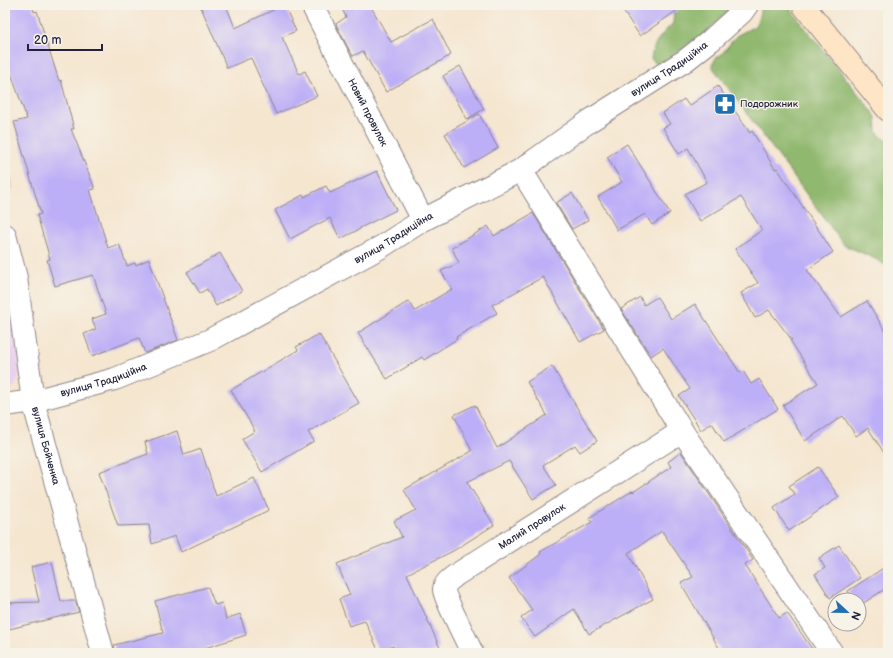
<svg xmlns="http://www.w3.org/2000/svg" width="893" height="658" viewBox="0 0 893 658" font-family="'Balsamiq Sans',sans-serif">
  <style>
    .built { fill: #e8d2ee }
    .green { fill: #b5d77f; stroke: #6c7c5d }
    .forest { fill: #90b86e; stroke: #596d54 }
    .building { fill: #bdaff7 }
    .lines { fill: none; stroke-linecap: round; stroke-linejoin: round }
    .street-casing { stroke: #8c8486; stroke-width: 24 }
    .secondary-casing { stroke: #8c8486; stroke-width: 24 }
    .street { stroke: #fff; stroke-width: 22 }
    .secondary { stroke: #fde5c5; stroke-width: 22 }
    .labels { text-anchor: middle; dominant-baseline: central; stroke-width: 3; stroke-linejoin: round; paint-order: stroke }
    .street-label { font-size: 10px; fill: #22223b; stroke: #f7f3e8 }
    .poi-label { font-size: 10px; fill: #22223b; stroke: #f7f3e8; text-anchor: start }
  </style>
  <rect width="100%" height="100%" fill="#f7f3e8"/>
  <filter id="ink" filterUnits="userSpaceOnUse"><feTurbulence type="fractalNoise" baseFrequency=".025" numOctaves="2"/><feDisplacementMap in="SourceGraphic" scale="8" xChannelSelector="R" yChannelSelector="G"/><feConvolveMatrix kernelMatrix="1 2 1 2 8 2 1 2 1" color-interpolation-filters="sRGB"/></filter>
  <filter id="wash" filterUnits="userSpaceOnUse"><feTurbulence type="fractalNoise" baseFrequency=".012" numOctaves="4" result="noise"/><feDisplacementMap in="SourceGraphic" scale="16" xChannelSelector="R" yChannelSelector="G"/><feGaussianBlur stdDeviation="0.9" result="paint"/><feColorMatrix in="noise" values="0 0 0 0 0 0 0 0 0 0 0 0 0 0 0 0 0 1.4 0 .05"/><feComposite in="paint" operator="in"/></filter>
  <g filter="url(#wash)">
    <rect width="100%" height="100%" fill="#f5e6d0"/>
    <!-- built -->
    <path class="built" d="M5,293L12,298L20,374L15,386L5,393Z"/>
    <!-- green -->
    <path class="green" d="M5,151L12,188L5,190Z"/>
    <!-- forest -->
    <g class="forest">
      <path d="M670,5H735L702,36L660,64H657L651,59C652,43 663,34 673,23L674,11Z"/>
      <path d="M761,5H787L872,111L876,117L877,132L883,138L888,141V267C875,257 859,252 844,245L714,69L712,65L716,58L722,54L736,36L755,26L759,17Z"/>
    </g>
    <g id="blocks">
      <!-- building -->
      <g class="building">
        <path d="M5,5H32L34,12L37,11L59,81L61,80L74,129H71L95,189L90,190L108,248L119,244L127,266L135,263L136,265L149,259L178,340L145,353L139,338L92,356L84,334L96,329L92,319L106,314L93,275L55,286L47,260L50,259L37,215L41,214L14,122L27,119L9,68L5,69Z"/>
        <path d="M200,5H226L235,28L284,5L296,31L282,37L299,74L305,71L317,96L276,114L251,58L227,68Z"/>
        <path d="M340,5H370L391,42L433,19L451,55L386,92L363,51L353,56L347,46L336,24L346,17Z"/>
        <path d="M619,5H685L640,36Z"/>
        <path d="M460,66L484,109L467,119L443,76Z"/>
        <path d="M718,86L750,133L752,131L775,169L777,168L833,252L807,270L841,317L867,301L888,336V459L868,428L856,436L843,416L805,441L783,405L818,383L790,340H792L769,310L755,318L741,293L758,283L735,249L762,230L741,197L700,221L685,194L707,182L688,148L679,154L663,128L670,124L663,113L684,99L689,106Z"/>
        <path d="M479,114L498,148L464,168L445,134Z"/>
        <path d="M627,144L670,213L652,225L645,214L617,230L598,197L622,182L607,157Z"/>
        <path d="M377,171L396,210L360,228V229L340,239L330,218L290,239L275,210L303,195L304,197L326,186L330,193Z"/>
        <path d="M572,193L588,220L572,229L556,203Z"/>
        <path d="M533,213L604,329L580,342L543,277L492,305L497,313L456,337L457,339L424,360L422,357L387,379L358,333L409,301L415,311L452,289L441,271L459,263L452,248L488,226L494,236Z"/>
        <path d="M220,253L242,291L216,306L207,289L200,293L187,272Z"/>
        <path d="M640,297L644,305L657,297L671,319L695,304L740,373L743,371L751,384L759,379L778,409L724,442L712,423L701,430L679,396L690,389L663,348L651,356L621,309Z"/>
        <path d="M319,334L359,403L308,432L314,441L262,472L242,439L255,431L231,390L298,350L296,347Z"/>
        <path d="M552,366L597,441L580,452L575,445L543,465L556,485L533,499L509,461L467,482L494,525L453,551L407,574L440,648L430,653H397L393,646L379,652L365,621L349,626L339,599L350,595L337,564L402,537L394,521L416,510L404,490L472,451L454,415L475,405L497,448L547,415L527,382Z"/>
        <path d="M177,431L184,455L201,449L216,496L254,478L269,510L181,552L175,536L152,544L149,525L118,526L99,472L148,454L145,442Z"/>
        <path d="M681,452L753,560L745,565L779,618L787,613L815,653H722L681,583L693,577L662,531L628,553L653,599L589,634L574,609L535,637L521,618L532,610L509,578L541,554L540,552L592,522L589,518L632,491L633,492L671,467L668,462Z"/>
        <path d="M818,467L839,497L789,531L774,508L795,494L789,486Z"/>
        <path d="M839,545L860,578L830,598L815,574L825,568L819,558Z"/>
        <path d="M52,562L61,601H75L79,612L5,630V603L39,602L31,567Z"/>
        <path d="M888,565V587L859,606V600H853L848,591Z"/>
        <path d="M208,587L215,605L222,603L226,619L240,614L246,635L205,648L206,653H115L114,645L163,633L155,601Z"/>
      </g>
    </g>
  </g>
  <g filter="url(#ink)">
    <use href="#blocks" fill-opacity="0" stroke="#8c8486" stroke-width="1"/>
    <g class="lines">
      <!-- street casing -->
      <g class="street-casing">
        <g id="street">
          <path id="s1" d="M312,5L423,220"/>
          <path d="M521,170L682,431L832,653"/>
          <path id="s2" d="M5,235L16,278L33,401L103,653"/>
          <path id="s3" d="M5,405L33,401L115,379L210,340L381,247L423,220L521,170L591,120L686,60L710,41L742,12L747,5"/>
          <path id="s4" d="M472,653C468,643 444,597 444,590C444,583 451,579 456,575L682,431"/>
        </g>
      </g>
      <!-- secondary casing -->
      <g class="secondary-casing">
        <path id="secondary" d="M803,5L888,110"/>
      </g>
      <!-- street -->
      <use href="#street" class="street"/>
      <!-- secondary -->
      <use href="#secondary" class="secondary"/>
    </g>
  </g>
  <!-- icons -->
  <defs>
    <g id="pharmacy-square" transform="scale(1.15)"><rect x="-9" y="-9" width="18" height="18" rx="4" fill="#1f6fb2" stroke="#f7f3e8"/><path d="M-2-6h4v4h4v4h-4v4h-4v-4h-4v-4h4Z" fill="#fff"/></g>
  </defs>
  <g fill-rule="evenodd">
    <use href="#pharmacy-square" x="725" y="104"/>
  </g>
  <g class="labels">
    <!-- street labels -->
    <g class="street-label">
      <text stroke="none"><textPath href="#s3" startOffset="750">вулиця Традиційна</textPath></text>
      <text stroke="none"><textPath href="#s1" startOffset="121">Новий провулок</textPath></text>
      <text stroke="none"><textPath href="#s3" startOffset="426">вулиця Традиційна</textPath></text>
      <text stroke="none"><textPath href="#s3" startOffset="102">вулиця Традиційна</textPath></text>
      <text stroke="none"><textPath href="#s2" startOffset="215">вулиця Бойченка</textPath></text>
      <text stroke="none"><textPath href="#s4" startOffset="179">Малий провулок</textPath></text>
    </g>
    <!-- poi labels -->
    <g class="poi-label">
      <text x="740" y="104">Подорожник</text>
    </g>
  </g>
  <!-- margin -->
  <rect width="893" height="658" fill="none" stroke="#f7f3e8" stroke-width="20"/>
  <!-- north arrow -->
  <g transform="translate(847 612) rotate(112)"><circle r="19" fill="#f7f3e8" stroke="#a29fa3"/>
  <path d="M0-3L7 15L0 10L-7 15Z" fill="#1f6fb2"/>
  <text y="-6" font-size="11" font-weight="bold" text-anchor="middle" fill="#22223b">N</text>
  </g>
  <!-- scale -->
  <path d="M28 44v6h74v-6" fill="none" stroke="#22223b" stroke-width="2"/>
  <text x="34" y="44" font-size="12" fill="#22223b" stroke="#f7f3e8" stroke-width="3" paint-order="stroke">20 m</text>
</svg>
